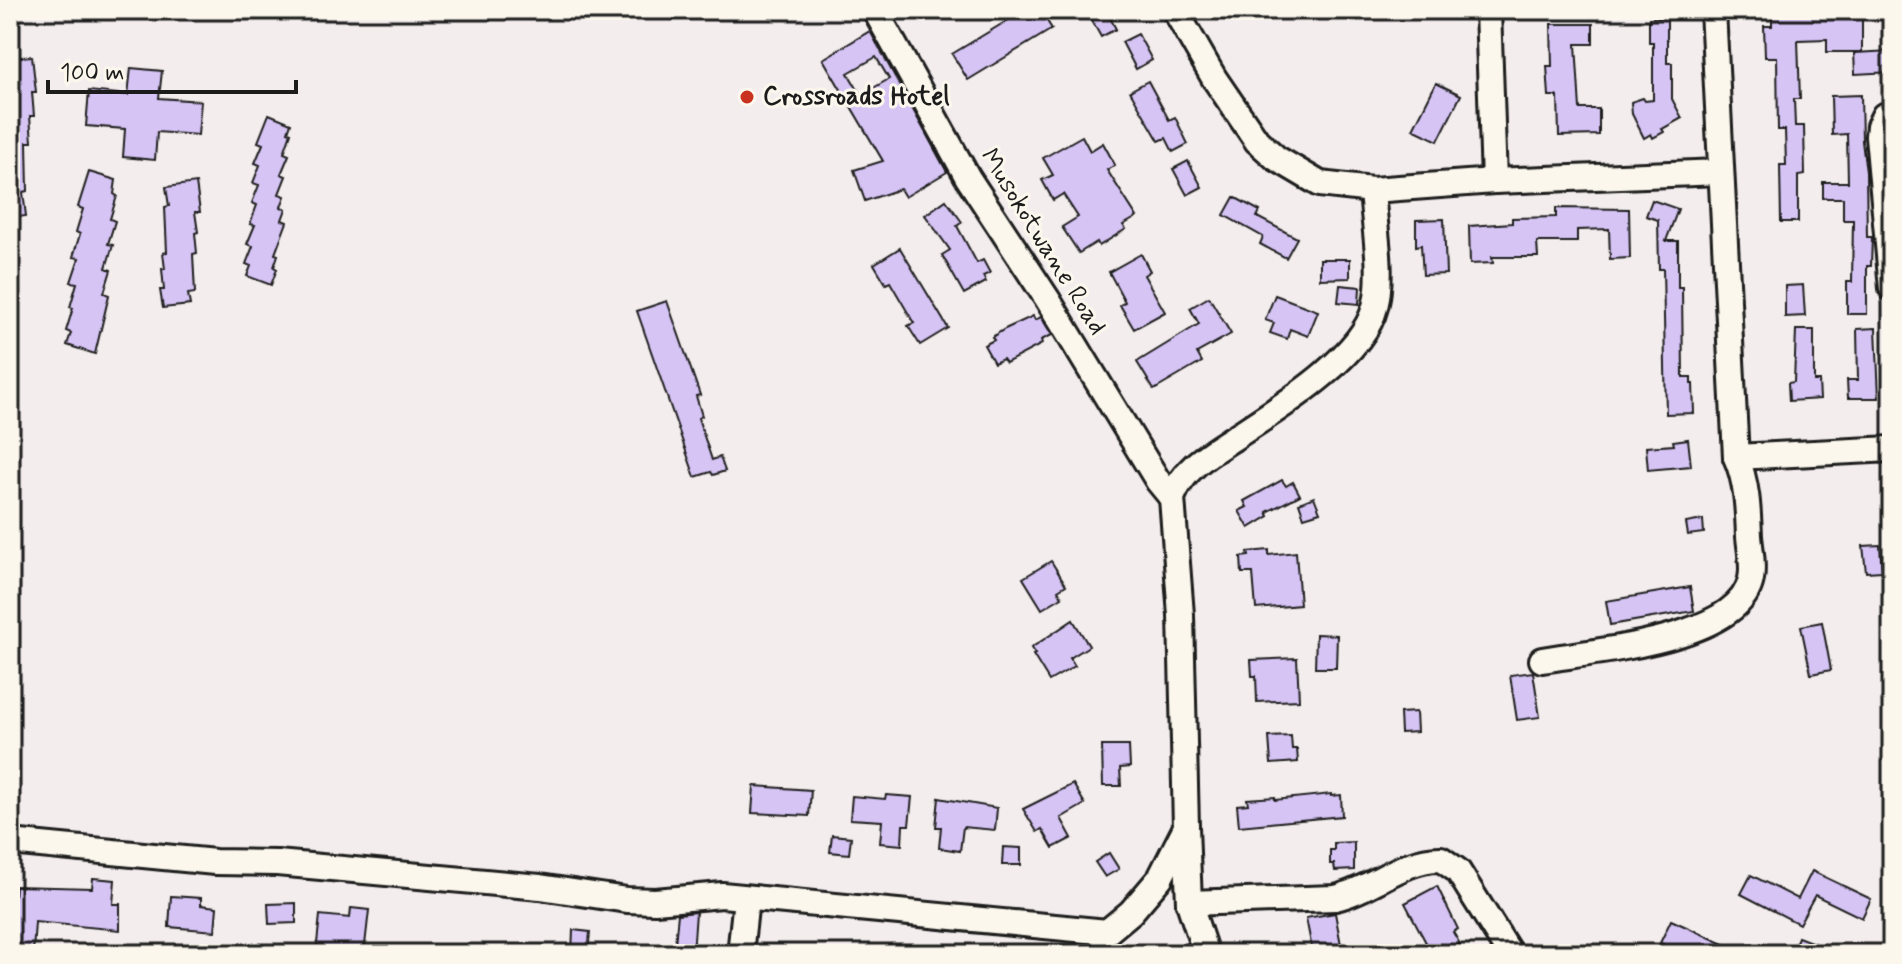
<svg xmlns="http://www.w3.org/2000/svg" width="1902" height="964" viewBox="0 0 1902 964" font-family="Mynerve,sans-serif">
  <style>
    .building { fill: #d6c4f5; stroke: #1c1c1c; stroke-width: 2; fill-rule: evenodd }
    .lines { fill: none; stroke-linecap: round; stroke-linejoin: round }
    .minor-casing { stroke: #1c1c1c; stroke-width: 30 }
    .minor { stroke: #fbf7ec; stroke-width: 24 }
    .poi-dot { fill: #c8321e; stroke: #fbf7ec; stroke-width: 3 }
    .labels { text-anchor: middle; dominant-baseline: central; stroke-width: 6; stroke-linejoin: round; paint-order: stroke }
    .poi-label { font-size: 26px; font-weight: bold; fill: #1c1c1c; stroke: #fbf7ec; text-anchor: start }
    .street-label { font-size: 26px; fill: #1c1c1c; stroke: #fbf7ec }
  </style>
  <rect width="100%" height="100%" fill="#f4edee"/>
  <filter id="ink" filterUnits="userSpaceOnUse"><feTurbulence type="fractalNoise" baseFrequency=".0125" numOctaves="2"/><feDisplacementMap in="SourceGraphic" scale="16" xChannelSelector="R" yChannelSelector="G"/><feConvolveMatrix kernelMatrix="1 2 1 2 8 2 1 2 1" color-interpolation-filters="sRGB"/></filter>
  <g filter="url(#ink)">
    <!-- building -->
    <g class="building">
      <path d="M1025,10H1040L1052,29L968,80L952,54Z"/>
      <path d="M1086,10H1106L1116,29L1101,37Z"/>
      <path d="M1772,10H1862V52H1827V39L1798,40L1800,99H1794L1795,126H1804L1805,175L1798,176V222H1781L1780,165H1786L1785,130H1778L1777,57H1765L1764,26H1772Z"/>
      <path d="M1649,18H1667V63H1672V99L1682,118L1662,129L1664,132L1653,138L1651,134L1644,138L1632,114L1631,102L1643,98L1645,101L1653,100V42H1649Z"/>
      <path d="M1551,24H1593V44H1576L1580,109H1599V135L1559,136L1558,96H1549L1547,66H1552Z"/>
      <path d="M870,31L947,172L905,197L900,189L865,201L854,170L883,161L823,59ZM876,57L889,79L861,95L848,73Z"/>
      <path d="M1138,34L1152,60L1136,69L1122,42Z"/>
      <path d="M1892,51V72L1855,74L1854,53Z"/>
      <path d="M32,56L36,92H32L34,116H30L32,142H27L28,191L23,192L26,216L10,218V58Z"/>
      <path d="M131,68L162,71L159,98L201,101L198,135L157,132L155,160L123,157L125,129L86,126L89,91L128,95Z"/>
      <path d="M1148,81L1169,120L1175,117L1188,144L1173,152L1166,138L1159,141L1130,91Z"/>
      <path d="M1436,83L1461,95L1438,141L1413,129Z"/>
      <path d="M1861,95L1862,141L1866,172L1867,237H1872L1871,266H1867V314H1847V282H1852L1853,220H1843V198H1823V182H1848L1847,134L1832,135L1831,96Z"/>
      <path d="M269,114L291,123L288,132L291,133L284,153L289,155L281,174L286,176L279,194L285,196L281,207L286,209L282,220L287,222L275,254L278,255L274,267L277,269L271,285L247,276L251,266L246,264L253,246L247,244L255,225L250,224L257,205L252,203L259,185L253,183L260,165L255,163L263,144L258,142Z"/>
      <path d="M1082,136L1090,151L1103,143L1115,165L1107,170L1137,217L1123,225L1126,229L1099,246L1097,242L1079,253L1062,227L1078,217L1063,194L1053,200L1042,180L1053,175L1043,158Z"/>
      <path d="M1188,161L1202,187L1187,195L1173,169Z"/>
      <path d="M89,172L116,180L114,194L117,196L110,219L115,221L108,244L113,245L106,268L111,270L104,293L109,295L95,354L67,345L71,333L66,331L73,308L70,307L77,283L71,282L79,258L73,257L80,234L76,232L83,209L78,207Z"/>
      <path d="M196,183L200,212H195L198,232L195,233L197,253L193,254L195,293L188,294L190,305L163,308L160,290H164L162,269H165L163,253L167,252L165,207L169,206L166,187Z"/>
      <path d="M1234,197L1260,211L1257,217L1297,238L1286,258L1260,244L1263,237L1224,215Z"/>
      <path d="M946,200L962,222L957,226L977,263L983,260L990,273L983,276L986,282L964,294L942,255L950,250L925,215Z"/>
      <path d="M1652,200L1678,209L1666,241H1678V287H1682L1683,377H1691V384H1693L1694,413L1666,414L1663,269H1659L1658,220L1646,216Z"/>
      <path d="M1556,208L1629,209L1630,258L1610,259L1609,229L1577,230V242H1537L1538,257H1492L1493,263L1470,264L1469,226L1512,223V218L1556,217Z"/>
      <path d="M1444,219L1446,274L1423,275L1421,245L1416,246V220Z"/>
      <path d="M900,248L948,328L920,345L908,326L914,323L890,282L886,284L874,264Z"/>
      <path d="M1141,254L1150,271L1144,275L1165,312L1134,329L1120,305L1125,302L1109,272Z"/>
      <path d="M1320,259H1350V278L1320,279Z"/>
      <path d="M1340,285L1360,287L1359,304L1338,302Z"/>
      <path d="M1803,285L1805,316L1785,317V286Z"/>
      <path d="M1275,295L1318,311L1308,336L1290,329L1287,339L1270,333L1274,323L1265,320Z"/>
      <path d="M1209,297L1231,334L1197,353L1202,362L1154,390L1137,362L1199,324L1190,308Z"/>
      <path d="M667,301L700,395L696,396L702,416L698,418L712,460L720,457L725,471L713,475L711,472L695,477L637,311Z"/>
      <path d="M1033,316L1035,320L1041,317L1052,335L1041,340L1042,344L1006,363L1003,359L994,363L984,345L994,340L992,337L1005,329Z"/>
      <path d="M1876,328L1879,398H1848L1847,380H1858L1857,329Z"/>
      <path d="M1796,330H1814V381H1819L1820,399L1789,401L1788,383L1794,382Z"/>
      <path d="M1688,439L1691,466L1648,470L1646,447L1674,445L1673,441Z"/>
      <path d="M1282,480L1286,486L1293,482L1300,495L1267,512L1269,516L1249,528L1239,511L1247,507L1244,501Z"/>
      <path d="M1314,497L1320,512L1304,517L1299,503Z"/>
      <path d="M1703,520L1704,533L1688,535L1686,523Z"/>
      <path d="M1880,545L1882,571L1866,572L1863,546Z"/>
      <path d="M1269,550V555L1296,552L1300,605L1256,609L1253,573H1242L1241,557L1249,556L1248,552Z"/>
      <path d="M1051,561L1066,585L1058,590L1062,597L1042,609L1023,578Z"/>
      <path d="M1690,587L1694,611L1610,625L1606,601Z"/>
      <path d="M1073,620L1089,646L1070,658L1075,666L1049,681L1033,655L1035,654L1031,648Z"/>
      <path d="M1822,622L1831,670L1811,674L1801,626Z"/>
      <path d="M1316,634L1337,635L1336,668H1315Z"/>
      <path d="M1297,658L1299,700L1257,702L1256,676H1252L1251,660Z"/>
      <path d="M1533,672L1540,717L1517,720L1510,675Z"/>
      <path d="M1416,712L1417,732L1401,733L1400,713Z"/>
      <path d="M1291,736L1292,749H1297L1298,762L1271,764L1269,737Z"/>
      <path d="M1102,746H1129L1130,767L1120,768L1121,786H1103Z"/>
      <path d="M1073,784L1085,804L1061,818L1072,838L1053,848L1042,829L1037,832L1023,809Z"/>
      <path d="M754,786L811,790L809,816L752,813Z"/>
      <path d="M1331,794V796L1341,795L1342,816L1239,826L1237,805L1248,804L1247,799L1275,797V800Z"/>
      <path d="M886,795L912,797L909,825H903L902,845L880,843L882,821L850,819L852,796L885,799Z"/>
      <path d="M939,798L997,808L995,830L963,827L960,851L939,848L941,827H936Z"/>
      <path d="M832,835L851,837L849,854L830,852Z"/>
      <path d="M1354,842V870L1335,871L1334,864H1330V850H1334V843Z"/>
      <path d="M1003,847L1021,848V865H1002Z"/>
      <path d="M1109,853L1119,869L1105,877L1095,862Z"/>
      <path d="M1812,871L1871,899L1862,918L1815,895L1799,924L1741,894L1751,875L1798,899Z"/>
      <path d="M93,878L115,880L113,904H120V930L35,922L33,952L11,951L15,886L92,888Z"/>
      <path d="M1437,886L1458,929L1453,932L1460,944L1441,954H1432L1405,903Z"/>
      <path d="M171,896L201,898V905L217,907L215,931L169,927Z"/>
      <path d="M296,903V923L269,924L268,904Z"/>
      <path d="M351,908L369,910L364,954L316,953L320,915L350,918Z"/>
      <path d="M696,912L693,954H674L678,914Z"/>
      <path d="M1335,913L1342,950L1313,954L1306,918Z"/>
      <path d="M1671,920L1746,954H1685L1660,943Z"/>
      <path d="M573,930L590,932L588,954H572Z"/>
      <path d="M1798,937L1814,943L1809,954H1791Z"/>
    </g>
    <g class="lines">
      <!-- minor casing -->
      <g class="minor-casing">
        <g id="minor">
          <path d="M875,10L968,178L1048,300L1158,481L1172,498"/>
          <path d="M1175,10L1214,78L1257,141L1276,158L1320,184L1372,190L1494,181L1720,172"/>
          <path d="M1488,10L1494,181"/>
          <path d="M1892,115L1884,116L1879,126L1878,136L1892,288"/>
          <path d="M1736,457L1892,449"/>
          <path d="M1542,660C1593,651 1740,640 1751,579C1754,566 1750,549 1749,536C1748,509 1747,482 1736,457L1713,10"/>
          <path d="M1186,827L1189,903L1206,954"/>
          <path d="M10,842L215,862L277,863L540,887L627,900L655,901L722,895L1107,932L1131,912L1160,878L1186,827L1181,615L1172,498C1183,469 1207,455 1232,439C1274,411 1362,359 1375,307C1384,274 1374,225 1372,190"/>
          <path d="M1189,903L1335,898C1371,890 1404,858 1441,859L1458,871L1510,954"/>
          <path d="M740,954L746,899"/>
        </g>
      </g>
      <!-- minor -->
      <use href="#minor" class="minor"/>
    </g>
  </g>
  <!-- markers -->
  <circle class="poi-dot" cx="747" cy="97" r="8"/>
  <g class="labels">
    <!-- poi labels -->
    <g class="poi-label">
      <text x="763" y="97">Crossroads Hotel</text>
    </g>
    <!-- street labels -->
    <g class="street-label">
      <text transform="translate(1043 242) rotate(58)">Musokotwane Road</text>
    </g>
  </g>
  <!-- margin -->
  <rect width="1902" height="964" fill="none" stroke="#fbf7ec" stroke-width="40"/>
  <rect x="20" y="20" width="1862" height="924" fill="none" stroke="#1c1c1c" stroke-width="3" filter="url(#ink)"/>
  <!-- scale -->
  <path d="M48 80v12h248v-12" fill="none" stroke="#1c1c1c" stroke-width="4"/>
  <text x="60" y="80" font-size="24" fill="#1c1c1c" stroke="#fbf7ec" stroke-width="6" paint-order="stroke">100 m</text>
</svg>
